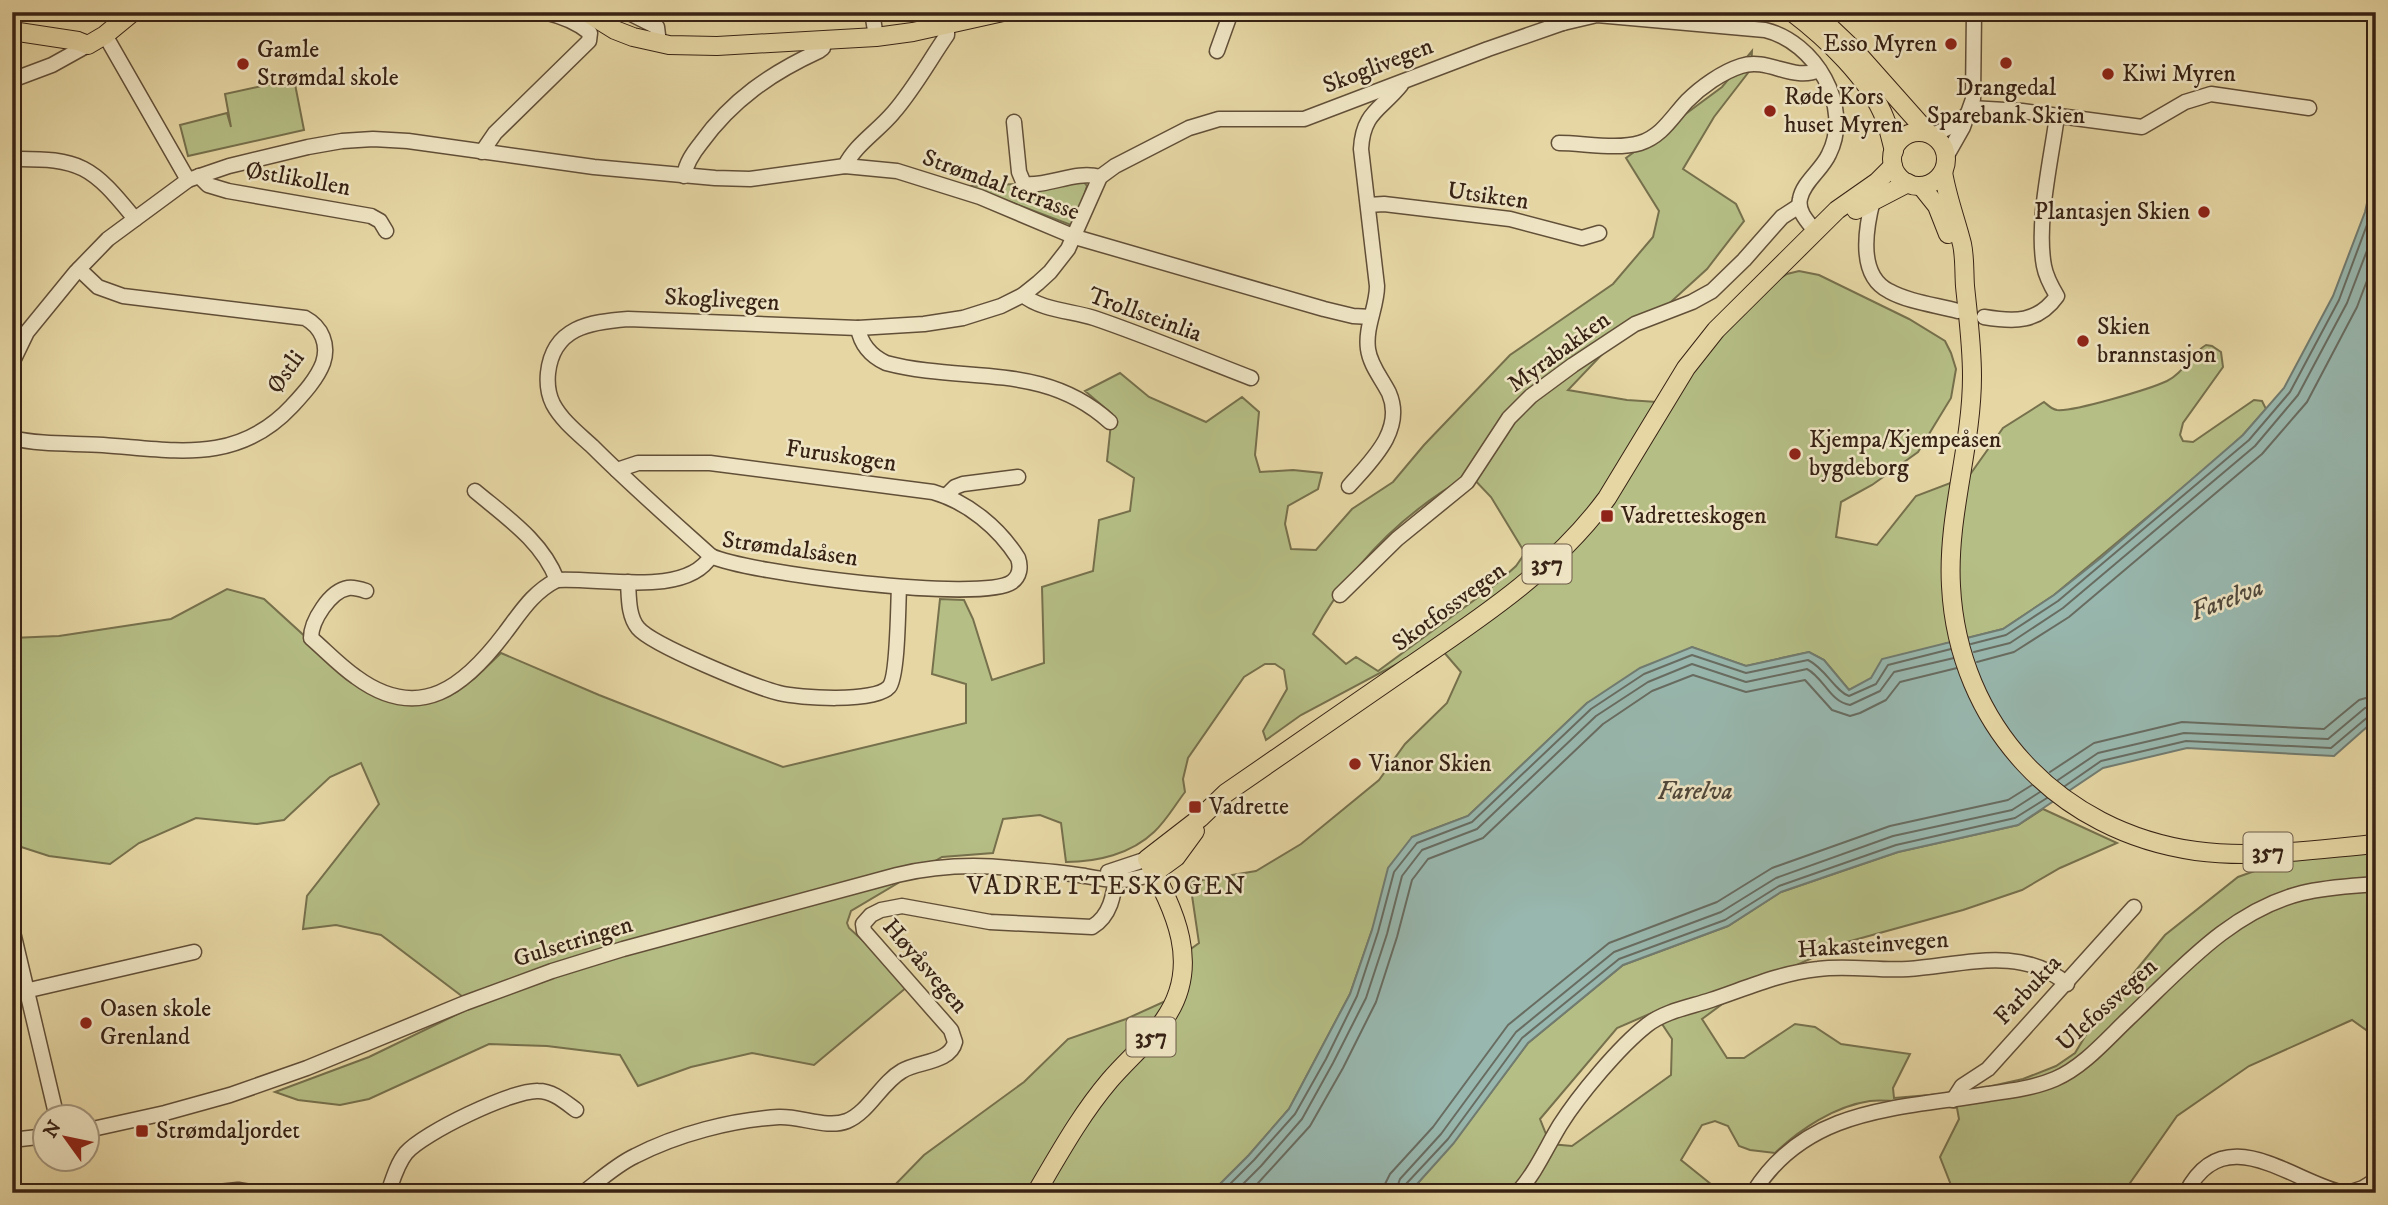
<svg xmlns="http://www.w3.org/2000/svg" width="2388" height="1205" viewBox="0 0 2388 1205" font-family="'IM FELL DW Pica',serif">
  <style>
    .green { fill: #b5be85; stroke: #76704c; stroke-width: 2; fill-rule: evenodd }
    .water { fill: #98b7ae; stroke: #717b70; stroke-width: 2 }
    .lines { fill: none; stroke-linecap: round; stroke-linejoin: round }
    .shore { stroke: #686c61; stroke-width: 2 }
    .minor-casing { stroke: #624f38; stroke-width: 17 }
    .major-casing { stroke: #372214; stroke-width: 20 }
    .minor { stroke: #eee4c3; stroke-width: 14 }
    .major { stroke: #e5d6a3; stroke-width: 18 }
    .poi-dot { fill: #8f2418; stroke: #eee4c3; stroke-width: 2.5 }
    .labels { text-anchor: middle; dominant-baseline: central; stroke-width: 5; stroke-linejoin: round; paint-order: stroke }
    .shield { fill: #eee4c3; stroke: #6e5c48; stroke-width: 2 }
    .shield-label { font-size: 23px; font-weight: bold; fill: #372214 }
    .poi-label { font-size: 24px; fill: #372214; stroke: #eee4c3; text-anchor: start }
    .street-label { font-size: 24px; fill: #372214; stroke: #eee4c3 }
    .water-label { font-size: 26px; font-style: italic; fill: #4f473a; stroke: #eee4c3 }
    .neighbourhood-label { font-size: 26px; letter-spacing: 2px; fill: #372214; stroke: #eee4c3 }
  </style>
  <rect width="100%" height="100%" fill="#e5d6a3"/>
  <filter id="stains"><feTurbulence type="fractalNoise" baseFrequency=".00286" numOctaves="4"/><feColorMatrix values="0 0 0 0 .2 0 0 0 0 .09 0 0 0 0 .02 0 0 0 .5 -.17"/></filter>
  <radialGradient id="worn" r=".72"><stop offset=".6" stop-color="#630" stop-opacity="0"/><stop offset="1" stop-color="#630" stop-opacity=".3"/></radialGradient>
  <!-- green -->
  <g class="green">
    <path d="M1752,51L1751,69L1714,117L1683,169L1736,204L1744,221L1707,269L1662,310L1609,347L1568,390L1627,400L1672,403L1704,356L1735,321L1770,285L1787,274L1799,271L1819,275L1909,319L1945,341L1951,353L1956,369L1951,398L1918,452L1872,485L1841,502L1836,537L1877,545L1916,496L1969,476L2003,428L2044,402C2048,405 2051,409 2057,410C2073,412 2150,389 2167,381C2184,373 2190,354 2206,345L2212,346L2221,352L2223,367L2183,423L2180,435L2183,441L2193,442L2254,400L2262,401L2266,409L2243,435L2217,459L2054,595L2003,629L1944,644L1849,690L1824,660L1809,652L1746,666L1692,647L1587,703L1468,816L1412,837L1372,930L1350,994L1289,1109L1249,1155L1211,1193H887L924,1155L1024,1082L1068,1039L1126,1019L1181,994V956L1199,943L1190,882L1256,871L1301,844L1379,780L1405,744L1447,703L1461,672L1436,643L1301,715L1266,740L1263,731L1287,689L1284,670L1275,664H1265L1244,677L1188,758L1183,779L1185,792C1175,805 1166,821 1154,832C1131,854 1097,862 1066,862L1061,823L1040,815L1003,819L993,853L942,857L851,911L847,923L849,928L882,958L907,987L814,1065L752,1053L691,1067L638,1086L620,1055L547,1046L489,1044L369,1099L340,1105L298,1100L275,1092L369,1057L464,1011L463,997L381,935L336,925L303,929L307,896L379,804L361,763L330,777L284,820L257,824L196,818L139,843L110,864L49,856L12,844V638L59,636L171,619L227,589L264,599L355,682L436,700L456,692L475,678L501,653L599,695L783,767L966,723V684L932,674L940,599L964,600L973,619L992,680L1044,663L1042,587L1093,571L1099,520L1130,511L1134,478L1107,461L1112,414L1085,391L1120,373L1149,397L1206,422L1242,397L1259,412L1255,455L1260,472L1293,470L1322,473L1318,489L1288,506L1285,524L1291,549L1316,550L1352,509L1393,482L1424,445L1510,355L1613,284L1653,237L1659,211L1626,158L1722,87ZM1470,475L1491,497L1525,553L1516,566L1496,584L1378,671L1356,657L1346,664L1313,634C1350,566 1403,512 1470,475Z"/>
    <path d="M294,79L304,130L188,156L180,125L227,113L231,127L225,94Z"/>
    <path d="M1083,181L1087,186L1076,222L1071,225L968,186L1016,184L1027,189Z"/>
    <path d="M2043,809L2117,843L2060,868L2022,890L1963,910L1847,942L1740,991L1702,1019L1727,1058H1744L1795,1024L1815,1027L1841,1044L1910,1054L1893,1088L1894,1098L1965,1092L2023,1079L2056,1066L2075,1053L2095,1020L2165,935L2238,877L2296,856L2376,851V1037L2352,1020L2249,1066L2177,1116L2123,1193H1958L1951,1185L1940,1157L1959,1119L1957,1108C1934,1106 1890,1098 1870,1101C1835,1106 1800,1129 1775,1153L1750,1150L1739,1146L1728,1126L1715,1121L1702,1125L1681,1160L1722,1193H1409L1453,1143L1528,1043L1623,965L1728,926L1781,892L1898,852L2018,825ZM1654,1012L1672,1039L1671,1075L1572,1146L1550,1144L1540,1119L1617,1028Z"/>
  </g>
  <!-- water -->
  <path class="water" d="M2376,163V719L2334,756L2187,748L2103,768L2018,825L1898,852L1839,872L1781,892L1728,926L1623,965L1528,1043L1453,1144L1409,1193H1211L1249,1155L1289,1109L1350,994L1372,930L1388,868L1412,837L1468,816L1587,703L1640,668L1692,647L1746,666L1809,652L1824,660L1849,690L1871,678L1882,659L2003,629L2054,595L2102,557L2243,435L2284,388L2333,296L2365,212Z"/>
  <g class="lines">
    <!-- shore -->
    <g class="shore">
      <path d="M1971,644L2006,635L2058,601L2249,440L2290,392L2339,300L2371,214L2376,194"/>
      <path d="M1974,652L2010,643L2063,608L2255,446L2298,395L2347,303L2376,227"/>
      <path d="M1977,662L2014,652L2069,617L2262,454L2307,402L2357,307L2376,257"/>
      <path d="M2050,772L2094,743L2182,722L2324,729L2359,700L2376,695"/>
      <path d="M2058,780L2098,753L2184,733L2328,739L2365,708L2376,706"/>
      <path d="M2065,786L2101,761L2186,741L2331,748L2369,716L2376,715"/>
      <path d="M1221,1193L1254,1160L1295,1114L1326,1059L1357,996L1378,932L1394,872L1417,843L1472,822L1591,709L1644,674L1692,655L1746,673L1808,660C1826,669 1835,691 1849,696L1876,684L1888,665L1951,649"/>
      <path d="M1234,1193L1261,1166L1302,1119L1333,1063L1366,998L1387,934L1402,876L1422,850L1477,829L1596,716L1648,682L1692,664L1746,682L1807,669C1824,678 1830,702 1850,705L1880,691L1894,672L1954,658"/>
      <path d="M1249,1193L1310,1126L1343,1068L1376,1002L1397,937L1412,880L1428,859L1483,838L1603,724L1652,691L1693,675L1746,692L1805,680L1832,710L1850,716L1860,713L1886,700L1900,682L1957,668"/>
      <path d="M1384,1193L1385,1184L1390,1174L1433,1127L1508,1025L1609,943L1717,902L1772,868L1890,826L2008,800L2032,785"/>
      <path d="M1395,1193L1400,1179L1441,1134L1516,1032L1614,952L1721,912L1776,878L1893,836L2012,810L2040,792"/>
      <path d="M1404,1193L1406,1184L1448,1139L1522,1038L1619,959L1725,920L1779,886L1896,845L2015,818L2047,798"/>
    </g>
    <!-- minor casing -->
    <g class="minor-casing">
      <g id="minor">
        <path d="M627,12L657,27L659,43"/>
        <path d="M872,12L876,37"/>
        <path d="M1532,12L1554,17L1563,23"/>
        <path d="M105,35L188,180"/>
        <path d="M1217,51L1231,12"/>
        <path d="M12,80L52,65L88,45"/>
        <path d="M1971,108L2022,111L2142,127L2185,102L2211,94L2309,108"/>
        <path d="M1014,122L1019,172L1024,184C1049,187 1075,170 1100,177"/>
        <path d="M1933,135L1960,122L1965,116"/>
        <path d="M1559,143C1583,143 1617,150 1640,143C1662,136 1672,117 1687,101C1701,87 1722,72 1741,66C1768,57 1793,82 1819,70"/>
        <path d="M482,152L495,133L589,41L590,33C577,22 561,16 544,12"/>
        <path d="M1946,157L1963,127L1973,99L1974,12"/>
        <path d="M12,159C81,158 92,166 135,219"/>
        <path d="M845,166C855,145 878,131 893,113C914,89 929,61 947,35V25"/>
        <path d="M199,176L208,185L228,191L371,216L380,221L386,231"/>
        <path d="M684,176C686,163 693,153 701,143C732,100 771,73 819,51L823,48L824,40"/>
        <path d="M1873,200C1866,227 1857,275 1889,291C1909,302 1936,305 1958,311"/>
        <path d="M1368,205L1384,204L1510,219L1582,238L1599,233"/>
        <path d="M1023,295C1041,310 1072,311 1094,318C1147,336 1199,358 1251,378"/>
        <path d="M1984,317C2014,322 2038,323 2057,296C2051,286 2046,277 2044,266C2036,223 2051,161 2057,116"/>
        <path d="M858,328C861,345 871,356 886,363C966,384 1043,361 1110,422"/>
        <path d="M12,363L27,332L76,272L108,239L188,180L229,166L308,147L342,141L373,139L408,141L594,167L715,178L750,179L845,166L897,171L980,197L1075,237L1324,309L1353,316L1371,317"/>
        <path d="M12,438C41,445 73,443 103,445C175,450 237,465 292,406C303,394 317,379 323,363C329,345 322,327 305,318L123,296L98,287L79,269"/>
        <path d="M1349,486C1371,461 1405,430 1389,393C1382,379 1370,365 1368,349C1365,327 1377,307 1377,286L1361,149C1363,112 1381,110 1401,85"/>
        <path d="M475,491C506,517 542,541 557,580C599,577 686,598 711,556C746,573 982,603 1012,582C1020,576 1021,567 1018,558C999,528 968,502 933,492L710,463H638L617,470"/>
        <path d="M946,496L955,487L963,484L1018,477"/>
        <path d="M711,556C671,520 631,485 593,447C579,434 562,421 553,404C548,394 547,383 548,373C553,327 590,322 628,319L858,328L924,324L963,318L1001,306L1023,295L1038,283L1050,272L1068,249L1100,177L1115,166L1189,128L1219,119H1304L1488,49L1563,23L1597,15L1765,30C1815,42 1853,106 1829,154C1822,170 1803,182 1800,199C1797,212 1809,223 1816,232"/>
        <path d="M628,582C629,597 628,616 638,628C652,645 755,687 779,693C799,698 875,703 889,687C898,677 898,605 899,587"/>
        <path d="M366,591C360,589 354,587 348,588C330,591 311,621 311,638C326,651 340,666 356,677C420,724 465,686 505,633C521,612 533,592 557,580"/>
        <path d="M1340,595L1397,539L1467,482L1509,418L1531,396L1573,365L1635,324L1692,302L1712,291L1744,260L1782,217L1799,206"/>
        <path d="M1108,872L1147,859"/>
        <path d="M12,928L57,1118"/>
        <path d="M12,994L194,952"/>
        <path d="M1953,1100L1962,1086L1988,1069L2134,907"/>
        <path d="M88,1130L165,1113L230,1095L307,1068L465,1003L552,971L623,949L897,875C935,866 971,864 1010,868C1035,870 1061,872 1085,876C1111,881 1129,883 1154,873"/>
        <path d="M12,1140L46,1136"/>
        <path d="M208,1193L238,1190L257,1193"/>
        <path d="M388,1193C393,1179 397,1164 406,1153C423,1133 512,1090 538,1091C553,1091 565,1102 576,1110"/>
        <path d="M583,1193C600,1180 616,1165 635,1156C678,1134 731,1120 779,1117C801,1116 827,1129 847,1121C869,1112 881,1083 902,1071C918,1061 950,1063 955,1042L951,1030L864,931L863,924L871,915L881,910L902,906L990,922L1092,927C1112,915 1114,892 1117,871"/>
        <path d="M1517,1193C1535,1174 1546,1148 1560,1125C1579,1095 1619,1047 1647,1025C1665,1011 1690,1007 1711,1000C1747,988 1780,973 1818,969C1848,965 1878,971 1908,969C1963,965 2021,945 2067,984"/>
        <path d="M1753,1193C1806,1107 1898,1109 1988,1094C2010,1091 2034,1088 2055,1079C2083,1067 2106,1040 2128,1019C2180,970 2230,911 2302,893C2326,887 2351,886 2376,884"/>
        <path d="M2186,1193C2224,1118 2291,1181 2343,1193"/>
        <path d="M2348,1193L2363,1188L2376,1180"/>
      </g>
    </g>
    <!-- major casing -->
    <g class="major-casing">
      <g id="major">
        <path d="M586,12L615,30L633,37L669,45L717,46L876,37L913,32L1003,12"/>
        <path d="M1792,12C1825,37 1870,79 1885,119C1889,129 1891,140 1894,151"/>
        <path d="M1814,12L1856,52L1928,133"/>
        <path d="M12,31L78,41L88,45L105,35L133,12"/>
        <circle cx="1919" cy="159" r="27"/>
        <path d="M1943,172C1947,197 1956,220 1962,244C1965,258 1964,272 1965,286C1968,316 1972,345 1972,376C1972,447 1947,515 1951,586C1958,725 2059,832 2196,851C2255,859 2317,849 2376,844"/>
        <path d="M1921,186L1937,206L1948,234"/>
        <path d="M1856,210L1908,183"/>
        <path d="M1154,873L1176,857L1195,831"/>
        <path d="M1036,1193C1059,1154 1081,1114 1110,1080C1127,1060 1149,1042 1164,1020C1203,965 1174,910 1147,859L1200,818L1226,793C1287,751 1349,708 1410,666C1482,617 1555,569 1607,498L1686,368L1716,330L1837,210L1877,182L1893,166"/>
      </g>
    </g>
    <!-- minor -->
    <use href="#minor" class="minor"/>
    <!-- major -->
    <use href="#major" class="major"/>
  </g>
  <!-- markers -->
  <g class="poi-dot">
    <circle cx="1951" cy="44" r="7"/>
    <circle cx="2006" cy="63" r="7"/>
    <circle cx="243" cy="64" r="7"/>
    <circle cx="2108" cy="74" r="7"/>
    <circle cx="1770" cy="111" r="7"/>
    <circle cx="2204" cy="212" r="7"/>
    <circle cx="2083" cy="341" r="7"/>
    <circle cx="1795" cy="454" r="7"/>
    <rect x="1600" y="509" width="14" height="14" rx="3.5"/>
    <circle cx="1355" cy="764" r="7"/>
    <rect x="1188" y="800" width="14" height="14" rx="3.5"/>
    <circle cx="86" cy="1023" r="7"/>
    <rect x="135" y="1124" width="14" height="14" rx="3.5"/>
  </g>
  <g class="labels">
    <!-- shield labels -->
    <g class="shield">
      <rect x="1522.5" y="544.5" width="49" height="39" rx="5"/>
      <rect x="2243.5" y="832.5" width="49" height="39" rx="5"/>
      <rect x="1126.5" y="1017.5" width="49" height="39" rx="5"/>
    </g>
    <g class="shield-label">
      <text x="1547" y="564">357</text>
      <text x="2268" y="852">357</text>
      <text x="1151" y="1037">357</text>
    </g>
    <!-- poi labels -->
    <g class="poi-label">
      <text x="1937" y="44" text-anchor="end">Esso Myren</text>
      <text x="257" y="50">Gamle<tspan x="257" dy="28">Strømdal skole</tspan></text>
      <text x="2122" y="74">Kiwi Myren</text>
      <text x="2006" y="88" text-anchor="middle">Drangedal<tspan x="2006" dy="28">Sparebank Skien</tspan></text>
      <text x="1784" y="97">Røde Kors<tspan x="1784" dy="28">huset Myren</tspan></text>
      <text x="2190" y="212" text-anchor="end">Plantasjen Skien</text>
      <text x="2097" y="327">Skien<tspan x="2097" dy="28">brannstasjon</tspan></text>
      <text x="1809" y="440">Kjempa/Kjempeåsen<tspan x="1809" dy="28">bygdeborg</tspan></text>
      <text x="1621" y="516">Vadretteskogen</text>
      <text x="1369" y="764">Vianor Skien</text>
      <text x="1209" y="807">Vadrette</text>
      <text x="100" y="1009">Oasen skole<tspan x="100" dy="28">Grenland</tspan></text>
      <text x="156" y="1131">Strømdaljordet</text>
    </g>
    <!-- street labels -->
    <g class="street-label">
      <text transform="translate(1378 66) rotate(-21)">Skoglivegen</text>
      <text transform="translate(298 179) rotate(10)">Østlikollen</text>
      <text transform="translate(1001 185) rotate(20)">Strømdal terrasse</text>
      <text transform="translate(1488 196) rotate(8)">Utsikten</text>
      <text transform="translate(722 300) rotate(3)">Skoglivegen</text>
      <text transform="translate(1145 315) rotate(20)">Trollsteinlia</text>
      <text transform="translate(1559 352) rotate(-36)">Myrabakken</text>
      <text transform="translate(286 372) rotate(-55)">Østli</text>
      <text transform="translate(841 456) rotate(8)">Furuskogen</text>
      <text transform="translate(790 549) rotate(8)">Strømdalsåsen</text>
      <text transform="translate(1449 607) rotate(-36)">Skotfossvegen</text>
      <text transform="translate(573 942) rotate(-17)">Gulsetringen</text>
      <text transform="translate(1873 945) rotate(-4)">Hakasteinvegen</text>
      <text transform="translate(925 966) rotate(49)">Høyåsvegen</text>
      <text transform="translate(2028 990) rotate(-47)">Farbukta</text>
      <text transform="translate(2107 1005) rotate(-42)">Ulefossvegen</text>
    </g>
    <!-- water labels -->
    <g class="water-label">
      <text transform="translate(2227 600) rotate(-21)">Farelva</text>
      <text x="1695" y="791">Farelva</text>
    </g>
    <!-- neighbourhood labels -->
    <g class="neighbourhood-label">
      <text x="1107" y="886">VADRETTESKOGEN</text>
    </g>
  </g>
  <!-- margin -->
  <rect width="2388" height="1205" fill="none" stroke="#e5d6a3" stroke-width="42"/>
  <rect x="14" y="14" width="2360" height="1177" fill="none" stroke="#372214" stroke-width="3.5"/>
  <rect x="21" y="21" width="2346" height="1163" fill="none" stroke="#372214" stroke-width="2"/>
  <!-- north arrow -->
  <g transform="translate(66 1138) rotate(303)"><circle r="33" fill="#eee4c3" stroke="#a5967d" stroke-width="2"/>
  <path d="M0-5L12 26L0 18L-12 26Z" fill="#8f2418"/>
  <text y="-10" font-size="19" font-weight="bold" text-anchor="middle" fill="#372214">N</text>
  </g>
  <rect width="100%" height="100%" filter="url(#stains)"/>
  <rect width="100%" height="100%" fill="url(#worn)"/>
</svg>
